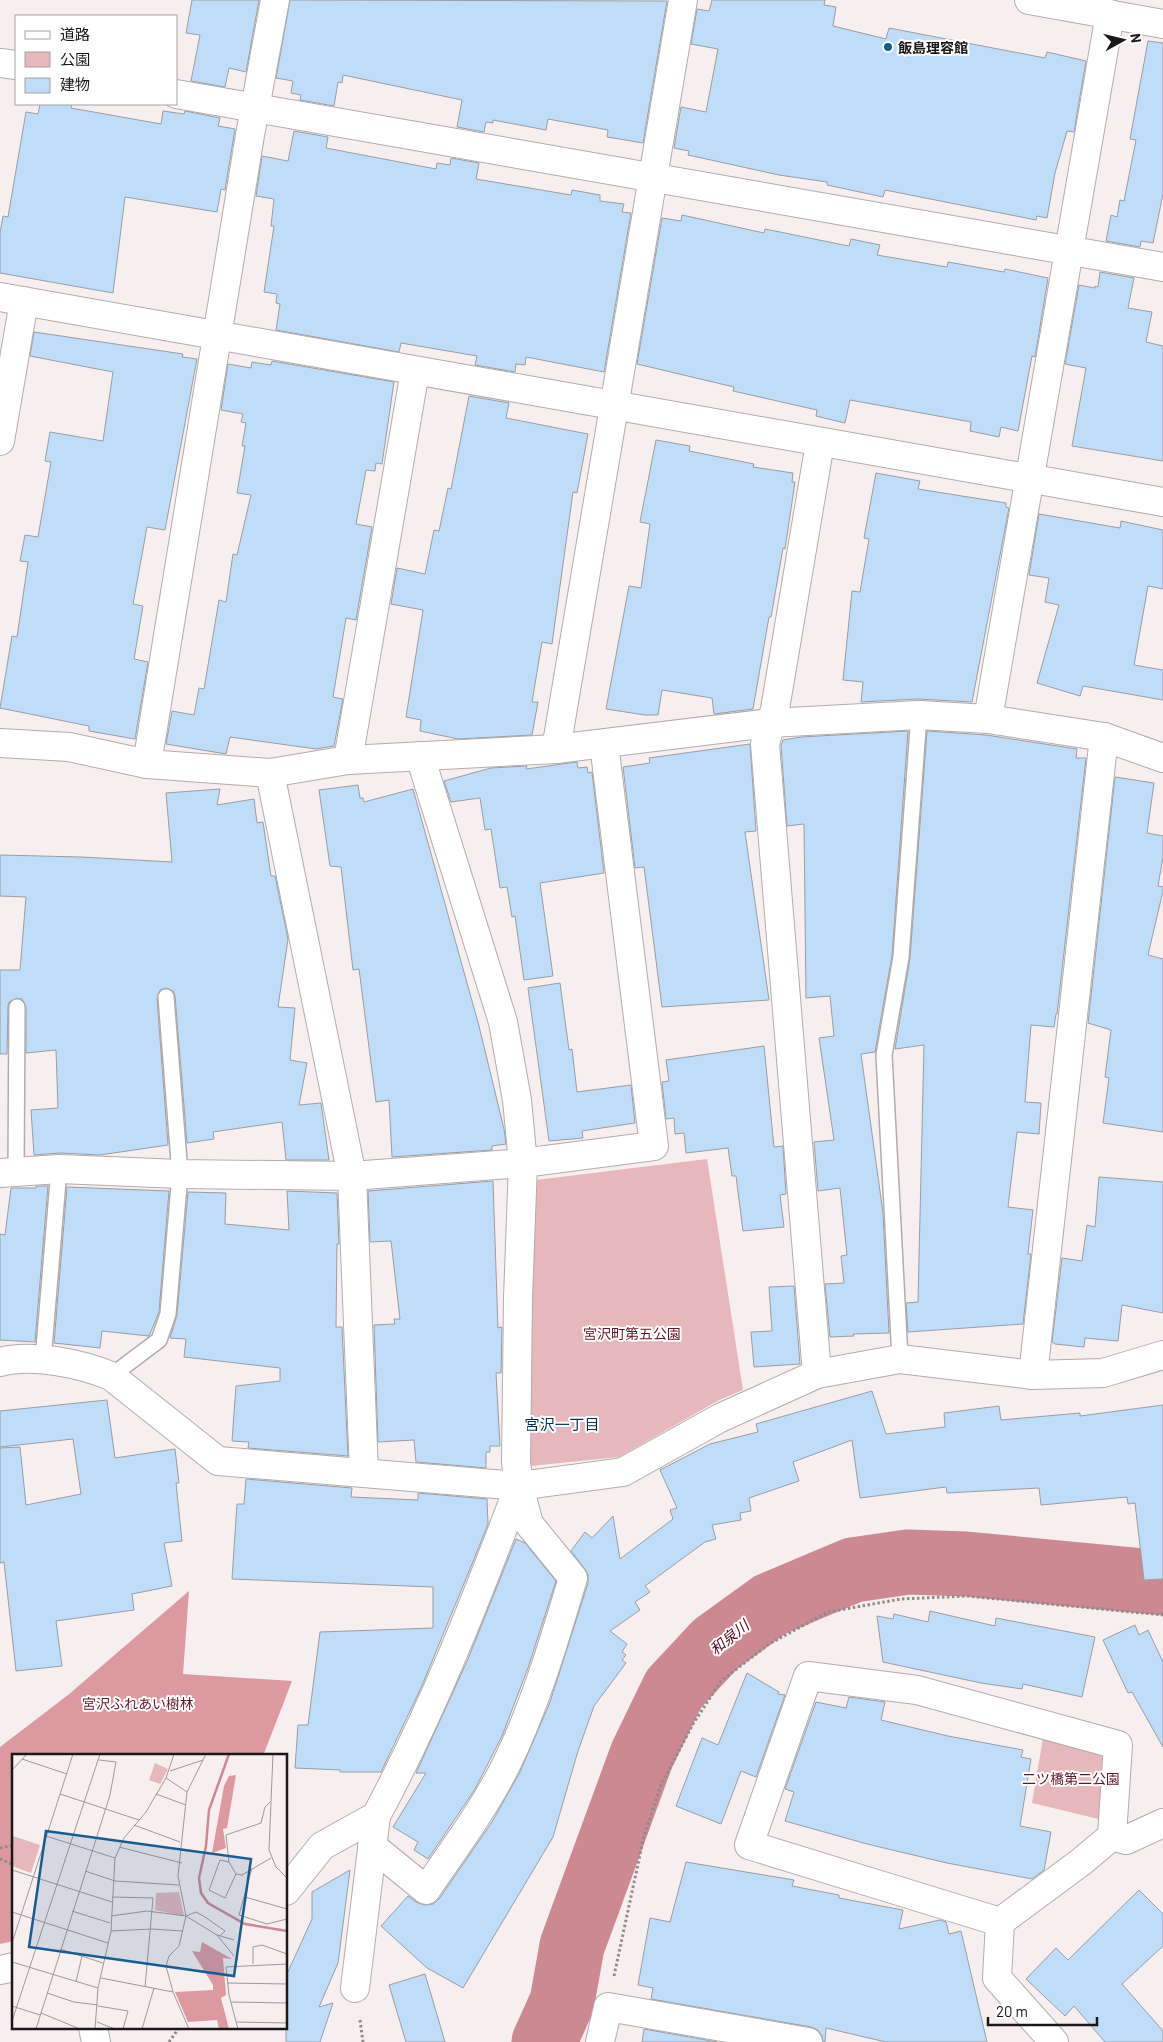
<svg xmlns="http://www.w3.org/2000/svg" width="1163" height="2042" viewBox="0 0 1163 2042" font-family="Barlow,'Noto Sans JP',sans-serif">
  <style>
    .green { fill: #e6b7bb }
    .forest { fill: #dd99a0 }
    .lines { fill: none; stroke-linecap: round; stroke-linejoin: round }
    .river { stroke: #cc8991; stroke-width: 65 }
    .building { fill: #bfdcf8; stroke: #999ea3 }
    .service-casing { stroke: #b4acac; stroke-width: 18 }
    .minor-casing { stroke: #b4acac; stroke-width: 30 }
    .tertiary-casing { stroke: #b4acac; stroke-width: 30 }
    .path { stroke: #918a8b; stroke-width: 3; stroke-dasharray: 2.5 2.5; stroke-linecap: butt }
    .service { stroke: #fff; stroke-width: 15 }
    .minor { stroke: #fff; stroke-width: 28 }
    .tertiary { stroke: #fff; stroke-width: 28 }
    .poi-dot { fill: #185d91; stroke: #fff; stroke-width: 2 }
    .labels { text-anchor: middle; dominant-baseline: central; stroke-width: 4; stroke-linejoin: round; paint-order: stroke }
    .poi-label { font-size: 14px; font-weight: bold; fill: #1b1819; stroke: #fff; text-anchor: start }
    .park-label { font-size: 14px; fill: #661529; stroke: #fff }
    .neighbourhood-label { font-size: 15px; fill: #013356; stroke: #fff }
    .water-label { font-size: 15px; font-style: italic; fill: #58051e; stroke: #fff }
    .inset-river { fill: none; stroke: #cc8991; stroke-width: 2.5 }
    .inset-road { fill: none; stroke: #9f9899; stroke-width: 1 }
    .view { fill: #185d91; fill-opacity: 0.15; stroke: #185d91; stroke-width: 2.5 }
    .inset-edge { fill: none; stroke: #1b1819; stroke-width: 2.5 }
  </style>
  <rect width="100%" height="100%" fill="#f7eeef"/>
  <!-- green -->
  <g class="green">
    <path d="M707,1159L743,1390L719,1400L619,1457L521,1467L532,1300L536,1180Z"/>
    <path d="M1043,1738L1108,1751L1103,1820L1032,1803Z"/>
  </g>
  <!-- forest -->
  <path class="forest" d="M189,1591L183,1674L292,1681L263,1756H14V1941L0,1944V1747L68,1695Z"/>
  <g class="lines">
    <!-- river -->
    <path class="river" d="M544,2042L562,2002L572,1946L642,1755L674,1689L716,1644L770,1605L853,1570L908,1562L966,1564L1163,1583"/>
  </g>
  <!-- building -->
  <g class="building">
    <path d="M192,0H259L246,72L229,68L225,87L191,81L200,35L186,33Z"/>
    <path d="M290,0L667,1L643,143L607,137L608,130L548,119L546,130L493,120V123L486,122L484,132L457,127L462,100L343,75L342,83L338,82L334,106L300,100L301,95L291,93L293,81L276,78Z"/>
    <path d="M712,0H825L824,5L836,7L833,26L886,39L889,28L1045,58L1047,52L1086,61L1074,132L1067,131L1055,173L1047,218L1037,216L1036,220L885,190L883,197L827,185V182L779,175L688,155L689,151L674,148L681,107L706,112L718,49L691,44L697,9L709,11Z"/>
    <path d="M1148,41L1163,43V194L1153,243L1141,241L1140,247L1106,241L1111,215L1117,217L1120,200L1124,201L1136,140L1130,139Z"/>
    <path d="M40,104H72L71,108L161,124L163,111L184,114L185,111L220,118L218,126L235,129L225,190L221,189L217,212L125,197L113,293L0,273V233L3,216L8,217L26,112L38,114Z"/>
    <path d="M294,131L328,137L326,148L436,169L437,163L450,165L451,158L479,163L476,179L571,195L572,190L600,195V201L624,204L622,212L631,213L604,372L526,357L525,365L516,364L515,372L475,365L477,356L401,343L399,352L276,330L280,304L276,303L277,294L264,292L274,226H271L274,199L256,196L262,156L288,161Z"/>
    <path d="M682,215L764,233L765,229L849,246L851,239L880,245L877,255L947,267L948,262L1004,272L1005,269L1048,278L1035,357L1032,356L1018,431L1001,427L999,437L970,431L971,422L850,400L845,423L816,416L817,410L733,391L734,387L637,364L662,218L681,221Z"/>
    <path d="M1100,272L1134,278L1128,308L1152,312L1146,342L1163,346V461L1072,446L1086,368L1065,364L1079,285L1095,288V286L1098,287Z"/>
    <path d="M34,332L183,354L182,357L197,359L165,530L147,527L133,604L143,606L134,659L148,662L135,739L89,731V726L0,708L12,636L17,637L28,562L20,561L25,535L38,537L51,462L45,461L50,432L103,441L113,372L30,356Z"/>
    <path d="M272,361L394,382L382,464L376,463L375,471L366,470L356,524L372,527L356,620L346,618L333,697L343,699L334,746L316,749L230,737L226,754L166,744L172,711L194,715L199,688L204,689L219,600L226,602L233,554L237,555L251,495L237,493L245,446H242L246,423L241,422L243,414L221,410L228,364L251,368L252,362L271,365Z"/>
    <path d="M469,396L509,403L506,418L588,434L577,493L573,492L552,644L542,642L532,702H538L532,735L458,739L420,731L421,720L406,717L423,610L391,604L397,568L425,574L434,530L439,531L448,488L451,489Z"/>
    <path d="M656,440L690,446L689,451L754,464L753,467L793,473L792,482H795L785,549L783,548L771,617H769L753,709L714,714L712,698L662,690L658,715H645L606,709L629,586L641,588L650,524L640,522Z"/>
    <path d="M876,473L920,481L918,489L1006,503V507L1009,508L972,702L918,699L861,702L863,682L843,680L852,591L860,592L869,539L864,538Z"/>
    <path d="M1039,514L1120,528L1121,521L1163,530V589L1148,586L1134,665L1163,670V700L1083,686L1080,696L1037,683L1059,605L1045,602L1049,578L1029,575Z"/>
    <path d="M908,731L892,956L875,1052L861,1054L883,1213L889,1333L853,1334L854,1336L830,1337L825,1284L844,1283L841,1256L847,1255L840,1188L818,1191L814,1142L834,1140L819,1038L834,1036L830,996L806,998L804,824L787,826L781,746L783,740L801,737Z"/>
    <path d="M927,731L986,735L1077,749L1076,758H1086L1057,1014H1056L1054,1027L1031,1025L1025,1102L1041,1103L1039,1134L1017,1132L1008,1207L1033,1210L1028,1254H1031L1023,1324L908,1332L906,1303L918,1302L924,1045L895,1049L910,958Z"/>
    <path d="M750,744L756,831L745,832L769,1000L662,1007L644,867L635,868L623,767L650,763L649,758Z"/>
    <path d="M577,762L578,768L587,767L588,773L592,772L604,873L540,883L553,976L524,980L515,916L512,917L507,887L500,888L491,829L485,830L480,798L451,802L444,781L491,768L527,766L526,769Z"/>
    <path d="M1115,777L1154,783L1147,833L1163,836V857L1158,886L1163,887V891L1148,955L1163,959V1132L1103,1123L1109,1078L1105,1077L1111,1030L1088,1023Z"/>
    <path d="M358,785L360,798H363L364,802L413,789L479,1026L504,1129L506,1144L492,1146V1150L392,1157L389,1100L376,1102L359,969L353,970L341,867L330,866L319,790Z"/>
    <path d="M220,789L217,805L254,799L257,823L263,822L271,876H275L288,939L278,1007L295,1008L290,1060L307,1063L299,1105L321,1103L329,1160H286L282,1122L213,1132L214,1139L187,1143L175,996L173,991L166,988L160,990L157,998L168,1145L100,1155L60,1153L34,1155L31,1110L58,1108L56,1050L26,1053V1007L22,999L17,998L9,1002L8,1006L7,1054H0V970H20L26,897L0,896V855L81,857L172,862L166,793Z"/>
    <path d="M560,983L569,1050L572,1049L577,1092L631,1085L635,1123L582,1131L583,1138L549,1141L528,988Z"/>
    <path d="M764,1046L774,1147L783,1146L786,1194L780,1195L784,1227L743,1231L736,1176H732L728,1148L686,1153L684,1133L675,1134L674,1118L666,1119L662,1082L669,1081L666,1060Z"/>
    <path d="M1099,1177L1163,1182V1313L1122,1305L1118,1341L1085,1338L1084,1347L1055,1344L1052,1342L1062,1258L1082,1261L1087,1225L1095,1227Z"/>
    <path d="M493,1181L498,1328L502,1327L501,1373H496L500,1446H490V1452H486V1468L416,1462L414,1440L378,1442L374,1325L395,1324L394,1319H400L391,1241L370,1242L368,1191Z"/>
    <path d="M36,1186H48L35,1342L0,1340V1234L5,1235L11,1188H36Z"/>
    <path d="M67,1187L169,1191L159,1312L149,1336L102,1331L100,1348L54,1343Z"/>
    <path d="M287,1191L337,1193L339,1244H337L336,1327H342L348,1456L248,1448L249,1442L232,1441L236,1386L280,1381V1368L184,1357L186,1339L170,1338L177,1315L188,1192L226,1193L225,1224L289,1230Z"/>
    <path d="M794,1286L800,1364L754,1367L751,1332L772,1331L769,1287Z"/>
    <path d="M872,1391L886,1434L945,1427L944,1413L999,1406L1001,1420L1080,1413V1416L1163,1405V1579L1144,1580L1135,1503L1128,1504L1127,1497L1041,1505L1039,1488L947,1493L946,1487L860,1498L852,1440L793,1462L799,1481L749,1498L751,1511L740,1513L741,1520L712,1525L716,1539L705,1542L645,1586L650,1592L635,1602L640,1610L610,1631L627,1644L622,1652L626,1655L622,1660L626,1663L594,1706L578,1751L553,1837L463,1988L427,1968L381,1926L408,1896L416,1902L424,1905L433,1904L439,1899L492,1822L520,1772L550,1702L588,1583V1575L585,1569L571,1551L585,1532L592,1538L613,1516L620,1559L673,1519L670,1510L677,1508L660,1470L710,1444L758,1432L756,1424Z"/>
    <path d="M107,1400L115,1458L175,1449L179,1483H176L182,1541L164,1543L172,1586L132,1594L134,1610L56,1621L62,1666L16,1671L4,1562L0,1563V1448L20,1447L26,1505L81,1494L73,1439L0,1447V1411Z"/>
    <path d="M246,1479L352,1488L351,1497L418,1500V1493L487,1499L488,1524L472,1564L421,1688L381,1772H340V1770L295,1768L298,1725H308L320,1632L433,1628V1587L232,1579L237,1504H244Z"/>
    <path d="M516,1539L525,1543L556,1581L528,1668L502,1736L475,1789L428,1859L414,1850L418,1842L393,1827L426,1773H416L468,1659Z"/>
    <path d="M930,1611L995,1626L996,1618L1095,1637L1082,1697L1023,1684L1022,1689L981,1683L883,1662L877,1616L893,1619L894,1614L928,1622Z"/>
    <path d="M1135,1625L1139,1635L1148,1630L1163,1662V1747L1132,1692L1128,1693L1103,1640Z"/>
    <path d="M747,1673L779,1692L778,1694L785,1695L756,1777L741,1771L721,1824L676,1806L702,1738L718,1745Z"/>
    <path d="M849,1697L885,1702L881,1720L948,1736L1023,1750L1021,1757L1031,1759L1020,1826L1051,1832L1044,1870L1032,1879L947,1863L867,1844L785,1821L794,1792L785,1789L816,1702L846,1708Z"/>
    <path d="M686,1862L794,1880L792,1886L839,1895V1898L903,1910L899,1929L940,1920L946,1922L949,1934L961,1931L987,2042H886L826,2028L825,2042H823L822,2036L818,2030L811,2027L651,1999L653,1988L638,1985L650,1918L670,1922Z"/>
    <path d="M350,1870L338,1963L319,2007L333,2003L320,2042H286V1976L312,1919V1892Z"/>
    <path d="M1139,1890L1163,1914V1946L1122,1984L1163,2031V2042H1105L1074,2006L1065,2016L1026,1979L1056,1948L1068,1960Z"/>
    <path d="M425,1974L445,2042H406L389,1985Z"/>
    <path d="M644,2029L717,2042H642Z"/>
  </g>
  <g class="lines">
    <!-- service casing -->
    <g class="service-casing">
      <g id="service">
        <path d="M16,1172L17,1007"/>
        <path d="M900,1359L884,1055L901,957L919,715"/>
        <path d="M43,1360L59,1169"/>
        <path d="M111,1376L159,1340L168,1314L180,1174L166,997"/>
      </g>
    </g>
    <!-- minor casing -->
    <g class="minor-casing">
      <g id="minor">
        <path d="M0,63L16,65"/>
        <path d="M176,94L1163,267"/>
        <path d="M0,297L1163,502"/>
        <path d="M0,441L24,301"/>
        <path d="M988,719L1110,14"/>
        <path d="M0,743L69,747L147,764L270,773L348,760L556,749L770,723L919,715L988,719L1104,737L1163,758"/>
        <path d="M556,749L683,0"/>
        <path d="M348,760L415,371"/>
        <path d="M147,764L250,135L275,0"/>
        <path d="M270,773L352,1176L364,1472"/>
        <path d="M0,1173L59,1169L180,1174L352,1176L523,1163L654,1146L604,744"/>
        <path d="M0,1362C31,1353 82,1364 111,1376L218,1461L519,1486L623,1472L720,1418L817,1374L900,1359L1033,1375L1103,1373L1163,1355"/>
        <path d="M817,1374L765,744L775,709L820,443"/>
        <path d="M1033,1375L1104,737"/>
        <path d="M808,1676L917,1690L1118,1745L1112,1836L1081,1862L1000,1922L749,1845Z"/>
        <path d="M376,1816C433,1710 477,1598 519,1486"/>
        <path d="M1112,1836L1126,1840L1163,1823"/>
        <path d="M372,1846L426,1890C454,1849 484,1809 506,1765C535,1706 554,1641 573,1578L529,1524L519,1486L516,1462L518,1298L523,1163L517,1100L503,1022L420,756"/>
        <path d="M286,1891L322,1846L376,1816L355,1988"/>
        <path d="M1000,1922L997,1978L1054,2042"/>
        <path d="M0,1970L14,1967"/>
        <path d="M93,2028L96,2042"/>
        <path d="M600,2042L608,2007L808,2042"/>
      </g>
    </g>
    <!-- tertiary casing -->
    <g class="tertiary-casing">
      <path id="tertiary" d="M1029,0L1163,24"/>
    </g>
    <!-- path -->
    <g class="path">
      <path d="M0,1848L14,1845"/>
      <path d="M0,1859L14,1865"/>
      <path d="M614,1976L644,1836L661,1785L693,1724L721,1681L769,1644L828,1612L901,1599L967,1596L1163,1615"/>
      <path d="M360,2020L363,2042"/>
      <path d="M169,2042L179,2028"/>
    </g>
    <!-- service -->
    <use href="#service" class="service"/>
    <!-- minor -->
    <use href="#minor" class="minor"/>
    <!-- tertiary -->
    <use href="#tertiary" class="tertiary"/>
  </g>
  <!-- markers -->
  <circle class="poi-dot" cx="888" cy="47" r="5"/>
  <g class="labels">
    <!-- poi labels -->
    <g class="poi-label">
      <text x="898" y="47">飯島理容館</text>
    </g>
    <!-- park labels -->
    <g class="park-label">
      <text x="632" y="1333">宮沢町第五公園</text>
      <text x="138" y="1703">宮沢ふれあい樹林</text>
      <text x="1071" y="1778">二ツ橋第二公園</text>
    </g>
    <!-- neighbourhood labels -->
    <g class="neighbourhood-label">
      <text x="562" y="1424">宮沢一丁目</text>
    </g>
    <!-- water labels -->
    <g class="water-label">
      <text transform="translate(729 1637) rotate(-39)">和泉川</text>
    </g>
  </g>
  <!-- overview -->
  <g transform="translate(12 1754)">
    <rect width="275" height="275" fill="#f7eeef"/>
    <path d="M143,9L156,15L148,30L137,26ZM1,82L28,91L19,119L0,112ZM167,138L172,162L143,156L144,139Z" fill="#e6b7bb"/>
    <path d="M224,21L215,74L211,75L214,94L200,99L212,32L217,22ZM190,188L220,205L211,204L214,241L209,244L217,275H207L205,266L176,268L163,238L201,236V231L180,197L188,198Z" fill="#dd99a0"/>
    <path class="inset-river" d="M217,0L197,56L194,92L187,124L189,139L196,149L233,170L275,177"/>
    <path class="inset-road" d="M261,0L257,96L264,113L275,124M10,5L55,20M0,16L15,0M158,17L191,6M154,24L175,38M48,40L127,66M144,40L174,51M122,71L168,88M34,82L103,104M107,93L170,109M217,108L214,81L249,69L253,53L258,48M240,114L227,161L255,170L275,165M0,116L100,148M73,117L103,127L167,131M224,120L213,144L197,136L208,106L217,108L224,120L230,121L259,104M100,143L141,144L133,233M233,143L275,155M60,157L98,169M0,158L96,189M99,162L135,157L174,162L205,181M174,162L184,158L193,163L213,177L208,182M99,177L140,175L170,177M0,189L61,0M48,195L91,209M222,202L205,181L222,186M0,208L86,234M241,210V193L250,191L275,200M89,224L161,238M64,228L70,202M215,229L275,230M35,239L62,248L86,251M219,248L275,249M0,252L28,261M86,252L116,257L111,275M29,259L68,275M0,267L88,0M85,268L103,275M225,268L275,269M24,275L98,41L104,8L87,6M83,275L86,234L99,177L103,104L112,84L134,58L154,24L162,0M130,275L142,234M177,275L161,238L154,212L157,202L167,192L174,162L166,122L175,38L194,0M226,275L217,241L214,213L275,210"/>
    <path class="view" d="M34,77L239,105L222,222L17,193Z"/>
    <rect width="275" height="275" class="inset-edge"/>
  </g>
  <!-- legend -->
  <rect x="15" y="15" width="162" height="90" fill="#ffffff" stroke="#a4a3a3"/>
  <rect x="25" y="31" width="25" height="8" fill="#ffffff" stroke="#a4a3a3"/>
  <text x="60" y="40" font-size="15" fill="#1b1819">道路</text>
  <rect x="25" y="52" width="25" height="15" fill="#e6b7bb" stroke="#a4a3a3"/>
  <text x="60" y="65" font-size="15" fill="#1b1819">公園</text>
  <rect x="25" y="78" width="25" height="15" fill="#bfdcf8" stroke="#a4a3a3"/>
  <text x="60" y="90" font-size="15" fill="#1b1819">建物</text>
  <!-- north arrow -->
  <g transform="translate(1123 40) rotate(82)" stroke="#ffffff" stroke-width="4" paint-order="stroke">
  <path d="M0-4L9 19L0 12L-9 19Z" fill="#1b1819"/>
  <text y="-8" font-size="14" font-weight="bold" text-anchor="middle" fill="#1b1819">N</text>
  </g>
  <!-- scale -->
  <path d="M988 2017v8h109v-8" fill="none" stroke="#1b1819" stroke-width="2.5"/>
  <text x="996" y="2017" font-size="15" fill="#1b1819" stroke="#ffffff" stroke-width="4" paint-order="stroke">20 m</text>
</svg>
